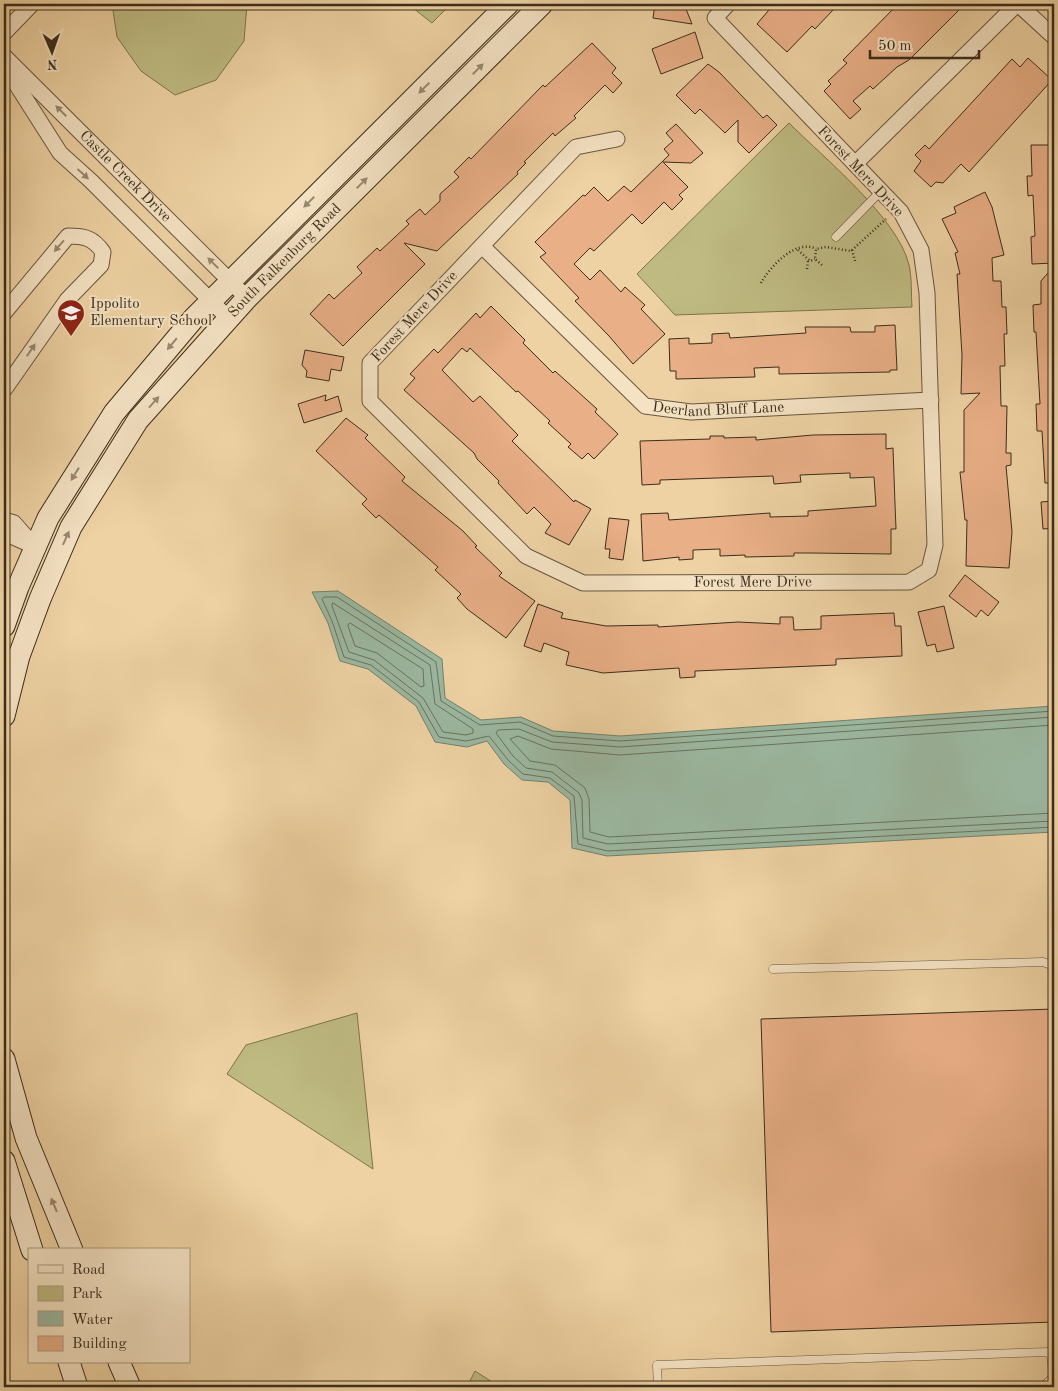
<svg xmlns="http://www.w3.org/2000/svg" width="1058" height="1391" viewBox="0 0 1058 1391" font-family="'Old Standard TT',serif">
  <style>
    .green { fill: #beba81; stroke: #7c744e }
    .water { fill: #9bb8a1; stroke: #75806c }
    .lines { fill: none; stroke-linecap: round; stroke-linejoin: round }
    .shore { stroke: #6b725e; stroke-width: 1 }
    .building { fill: #e9af87; stroke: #3b2d1c }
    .lane-casing { stroke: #68563e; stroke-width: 9 }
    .street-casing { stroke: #68563e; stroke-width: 17 }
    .secondary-casing { stroke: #3b2d1c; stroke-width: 23 }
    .path { stroke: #3b2d1c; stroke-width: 2.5; stroke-dasharray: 1 2.5; stroke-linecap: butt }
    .lane { stroke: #f4e2c3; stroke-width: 8 }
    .street { stroke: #f4e2c3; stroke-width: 15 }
    .secondary { stroke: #f4e2c3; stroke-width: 21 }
    .oneway { fill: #988870 }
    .labels { text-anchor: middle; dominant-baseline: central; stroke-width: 4; stroke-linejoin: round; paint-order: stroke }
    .street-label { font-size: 15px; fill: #3b2d1c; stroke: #f4e2c3 }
    .poi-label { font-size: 15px; fill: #3b2d1c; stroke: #f4e2c3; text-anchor: start }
  </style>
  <rect width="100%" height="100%" fill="#eed2a3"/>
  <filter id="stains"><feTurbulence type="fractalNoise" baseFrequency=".004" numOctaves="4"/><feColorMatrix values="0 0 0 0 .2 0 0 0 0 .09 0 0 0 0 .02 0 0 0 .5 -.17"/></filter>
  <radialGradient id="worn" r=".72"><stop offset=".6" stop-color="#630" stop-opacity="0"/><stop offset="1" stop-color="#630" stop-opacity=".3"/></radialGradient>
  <!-- green -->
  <g class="green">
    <path d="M112,4H247L244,41L216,80L175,95L141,71L117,37Z"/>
    <path d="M408,4H451L432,23Z"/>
    <path d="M789,123C824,158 898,218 909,265C912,278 911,293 912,307L675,315L637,274Z"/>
    <path d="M357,1013L373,1169L227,1074L246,1045Z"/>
    <path d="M475,1371L500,1387H467Z"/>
  </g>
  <!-- water -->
  <path class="water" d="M338,591L442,659L445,698L481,720L521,717L553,731L620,736L1054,706V832L607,856L572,848L570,800L548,782L522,780L504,764L487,741L467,747L435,742L416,706L368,669L340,661L328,623L312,592Z"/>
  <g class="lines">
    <!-- shore -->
    <g class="shore">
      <path d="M333,603L430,665L435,704L473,729V733L466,735L443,732L423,698L374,660L349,652L332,606Z"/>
      <path d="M350,623L423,669L424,686L421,687L377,653L355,646L348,626Z"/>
      <path d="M1054,711L620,741L553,736L520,722L480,725L441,701L436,662L337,597H324L322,599L332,621L344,657L371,665L419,702L439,737L466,741L489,736L508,760L523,774L550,778L574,796L578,844L608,851L1054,827"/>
      <path d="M1054,717L620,747L552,742L519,729L498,730L496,733L513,756L526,768L552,772L579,793L582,800L583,838L608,844L1054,821"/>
      <path d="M1054,725L620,755L551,749L518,736L510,739L530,761L555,765L585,788L589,799L590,832L609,837L1054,813"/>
    </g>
  </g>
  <!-- building -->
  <g class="building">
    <path d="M655,4H684L692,24L653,18Z"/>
    <path d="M774,4H827L833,10L815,29L812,26L787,52L757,24Z"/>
    <path d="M898,4H965L909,60L897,67L873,89L870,86L853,101L861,109L850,119L824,91L831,84L828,81L847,63L843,60Z"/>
    <path d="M695,32L703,58L661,74L652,49Z"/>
    <path d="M592,43L616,68L612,73L622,83L613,93L605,85L574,116L576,118L555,136L553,133L524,162L526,163L517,172L518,174L437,251L404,243L425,264L343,346L310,314L329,294L334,299L362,273L357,267L377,248L380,251L409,224L406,221L420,209L425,215L440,201V194L459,177L454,172L469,157L471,159L543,85L545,87Z"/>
    <path d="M1028,58L1052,80L969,172L961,164L943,183L936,182L931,187L914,171L921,161L915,155L925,145L929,149L1012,59L1020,67Z"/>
    <path d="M708,64L719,72L763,118L767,115L777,125L749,153L738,142V120L725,133L700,109L695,114L676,95Z"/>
    <path d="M676,124L703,153L691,163L663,162L688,187L679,195L683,199L672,210L664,202L642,224L632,214L594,251L590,248L574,264L590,280L600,270L621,292L625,287L645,305L641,309L665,334L633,364L609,336L575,301L579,298L540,257L546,253L535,242L583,195L585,196L594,187L608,201L624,186L631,192L669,155L664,149L673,141L666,133Z"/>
    <path d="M1031,145H1054V263L1032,264L1031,237L1035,236L1033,195L1028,196L1027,176H1032Z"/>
    <path d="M985,192L992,207L1004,255L992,258L993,281H1001L1002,307H1006L1007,334H1004L1005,366H1000L1001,406H1007L1006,453H1011V465L1006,466L1012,532L1009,568L966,566L967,520H965L960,472H964V410L980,393L961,394L962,355L957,274H960L955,253L958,252L942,219L956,213L954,207Z"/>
    <path d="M1054,266V483H1045L1042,431H1037L1036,404H1040L1036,332H1034L1033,305L1041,304V281Z"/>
    <path d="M491,306L525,340L523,343L553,373L555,371L597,409L595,412L618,434L594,459L588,453L582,459L568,447L571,444L548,423L550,421L518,391L516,392L470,348L467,352L462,348L442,370L473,402L480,396L518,435L512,441L574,502L575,500L591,509L569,545L545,533L551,524L534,507L527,514L498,483L499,481L477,459L474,453L404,390L415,378L410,374L434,349L438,353L476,313L480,318Z"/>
    <path d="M895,325L897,370H890V372L779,374V367L754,368L755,377L676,379V371H670L669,339L689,338V344L712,343V334L729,333L730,338L806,333L805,327H850L851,332H875V326Z"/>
    <path d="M305,350L344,357L341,371L331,369L329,381L306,377L307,371L302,365Z"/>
    <path d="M326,395L325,401L338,396L342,411L304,423L298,404Z"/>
    <path d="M346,418L368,435L365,438L405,477L402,481L463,531L477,546L475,547L502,573L499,576L535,601L506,638L467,609L457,598L461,594L435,570L438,567L379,515L376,518L362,504L367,499L316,451Z"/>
    <path d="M886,434V449L893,448L895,504L896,529H891V554L811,553H794V556L745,557V555L720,556V549L693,550V559L679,560V557L643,561L641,514L668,513L669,520L770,513V517L808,516V511L876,506L874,477L850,478V473L800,475L801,482L774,484L773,476L660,480V484L642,485L640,441L710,439V436H724V438L756,437V440L813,435Z"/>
    <path d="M1054,501V528L1043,529L1041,502Z"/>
    <path d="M609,518L629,520L623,560L609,558L610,549H605Z"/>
    <path d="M965,575L999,602L988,616L981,610L976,617L949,596Z"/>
    <path d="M538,604L563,613L561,618L606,626L658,625V627L738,622L780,624V617H793L794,630L821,629V616L894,613L895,626H901L902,656L836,659V665L695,671V677L680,678L679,668L603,673L566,665L569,652L544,643L541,652L524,646Z"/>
    <path d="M944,606L954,648L937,652L935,644L927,646L918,612Z"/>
    <path d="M1054,1009V1322L771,1332L761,1019Z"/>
  </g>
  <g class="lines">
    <!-- lane casing -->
    <g class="lane-casing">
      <g id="lane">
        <path d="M836,237L881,191"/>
        <path d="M773,969L1043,962L1054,966"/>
        <path d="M658,1387L657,1365L1049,1352L1052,1360L1053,1377L1043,1387"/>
      </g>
    </g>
    <!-- street casing -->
    <g class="street-casing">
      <g id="street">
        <path d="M1018,4L1054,37"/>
        <path d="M4,33L32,4"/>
        <path id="s1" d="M4,56L247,298"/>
        <path d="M4,65L60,153L91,181L228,318"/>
        <path id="s2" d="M617,139L576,147L370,363V401L526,556L583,583L909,582L929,570L935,545L927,293L921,250L901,212L715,18L728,4"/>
        <path d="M855,164L1017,4"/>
        <path id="s3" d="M482,246L645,406L691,412L931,400"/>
        <path d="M4,313L68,236C85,236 93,238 103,252L101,265L67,300L4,390"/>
        <path d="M4,520L14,523L35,547"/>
        <path d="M4,533L29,544"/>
      </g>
    </g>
    <!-- secondary casing -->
    <g class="secondary-casing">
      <g id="secondary">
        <path d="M4,626L18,587L48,518L114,413L194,318L508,4"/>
        <path id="s4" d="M4,716L19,656L40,599L71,527L138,420L247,298L542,4"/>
        <path d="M4,1059L26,1138L72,1250"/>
        <path d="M4,1161L32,1250"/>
        <path d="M69,1362L77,1387"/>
        <path d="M119,1362L130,1387"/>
      </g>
    </g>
    <!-- path -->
    <g class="path">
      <path d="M798,250L810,261L815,259"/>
      <path d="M852,250L855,261"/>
      <path d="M822,265L815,259L816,249L826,247L851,251L886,219"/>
      <path d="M807,269L808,261"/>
      <path d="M761,283C769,268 796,238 816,249"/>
    </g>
    <!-- lane -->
    <use href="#lane" class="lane"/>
    <!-- street -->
    <use href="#street" class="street"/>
    <!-- secondary -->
    <use href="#secondary" class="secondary"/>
  </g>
  <!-- one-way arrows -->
  <defs><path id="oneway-solid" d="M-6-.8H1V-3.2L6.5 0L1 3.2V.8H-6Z" transform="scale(1.25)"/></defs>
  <g class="oneway">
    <use href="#oneway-solid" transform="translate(478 69) rotate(-45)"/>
    <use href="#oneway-solid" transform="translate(424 88) rotate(135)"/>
    <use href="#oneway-solid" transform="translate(61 111) rotate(-135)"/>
    <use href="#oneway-solid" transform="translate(83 174) rotate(42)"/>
    <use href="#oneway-solid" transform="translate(362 183) rotate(-45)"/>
    <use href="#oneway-solid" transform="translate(309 202) rotate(135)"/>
    <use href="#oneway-solid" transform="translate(59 246) rotate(131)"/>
    <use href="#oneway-solid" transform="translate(213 263) rotate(-135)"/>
    <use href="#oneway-solid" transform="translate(172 344) rotate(130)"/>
    <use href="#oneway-solid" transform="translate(31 350) rotate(-56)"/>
    <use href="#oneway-solid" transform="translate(154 402) rotate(-48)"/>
    <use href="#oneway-solid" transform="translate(75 474) rotate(122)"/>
    <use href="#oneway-solid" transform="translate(66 538) rotate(-66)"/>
    <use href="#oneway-solid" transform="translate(54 1205) rotate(-113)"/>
  </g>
  <!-- icons -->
  <defs>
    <g id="school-pin" transform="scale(1.4375)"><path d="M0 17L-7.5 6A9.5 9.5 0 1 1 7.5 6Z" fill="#8f2418" stroke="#f4e2c3"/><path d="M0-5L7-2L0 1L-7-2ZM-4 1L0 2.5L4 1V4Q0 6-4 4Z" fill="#fff"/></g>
  </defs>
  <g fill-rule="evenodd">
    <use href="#school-pin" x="71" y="313"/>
  </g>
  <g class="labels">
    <!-- street labels -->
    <g class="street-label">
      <text transform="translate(860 172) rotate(47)">Forest Mere Drive</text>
      <text stroke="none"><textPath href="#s1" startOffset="171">Castle Creek Drive</textPath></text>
      <text stroke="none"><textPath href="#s4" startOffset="544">South Falkenburg Road</textPath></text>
      <text transform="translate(415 317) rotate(-47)">Forest Mere Drive</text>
      <text stroke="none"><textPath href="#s3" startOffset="302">Deerland Bluff Lane</textPath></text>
      <text stroke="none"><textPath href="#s2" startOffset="831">Forest Mere Drive</textPath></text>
    </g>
    <!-- poi labels -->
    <g class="poi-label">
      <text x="90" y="304">Ippolito<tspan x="90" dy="17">Elementary School</tspan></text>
    </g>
  </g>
  <!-- margin -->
  <rect width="1058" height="1391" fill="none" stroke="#eed2a3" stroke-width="20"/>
  <rect x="5" y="5" width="1048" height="1381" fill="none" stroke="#3b2d1c" stroke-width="2.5"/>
  <rect x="10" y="10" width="1038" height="1371" fill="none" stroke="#3b2d1c"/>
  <!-- legend -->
  <rect x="28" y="1248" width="162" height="115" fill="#f4e2c3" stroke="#aa9a80"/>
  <rect x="38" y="1265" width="25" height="8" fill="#f4e2c3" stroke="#aa9a80"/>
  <text x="72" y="1274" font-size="15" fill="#3b2d1c">Road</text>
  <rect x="38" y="1286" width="25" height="15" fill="#beba81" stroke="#aa9a80"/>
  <text x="72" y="1298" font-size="15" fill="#3b2d1c">Park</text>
  <rect x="38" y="1311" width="25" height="15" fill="#9bb8a1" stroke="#aa9a80"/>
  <text x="72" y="1324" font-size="15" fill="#3b2d1c">Water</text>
  <rect x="38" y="1336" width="25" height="15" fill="#e9af87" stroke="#aa9a80"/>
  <text x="72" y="1348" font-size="15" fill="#3b2d1c">Building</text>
  <!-- north arrow -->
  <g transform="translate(52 52) rotate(178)" stroke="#f4e2c3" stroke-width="4" paint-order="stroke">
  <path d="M0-4L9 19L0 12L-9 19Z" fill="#3b2d1c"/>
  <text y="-8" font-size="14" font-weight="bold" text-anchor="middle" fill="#3b2d1c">N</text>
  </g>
  <!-- scale -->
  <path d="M870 50v8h109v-8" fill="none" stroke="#3b2d1c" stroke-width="2.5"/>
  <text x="878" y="50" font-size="15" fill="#3b2d1c" stroke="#f4e2c3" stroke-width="4" paint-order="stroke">50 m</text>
  <rect width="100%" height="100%" filter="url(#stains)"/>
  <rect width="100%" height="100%" fill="url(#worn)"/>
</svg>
